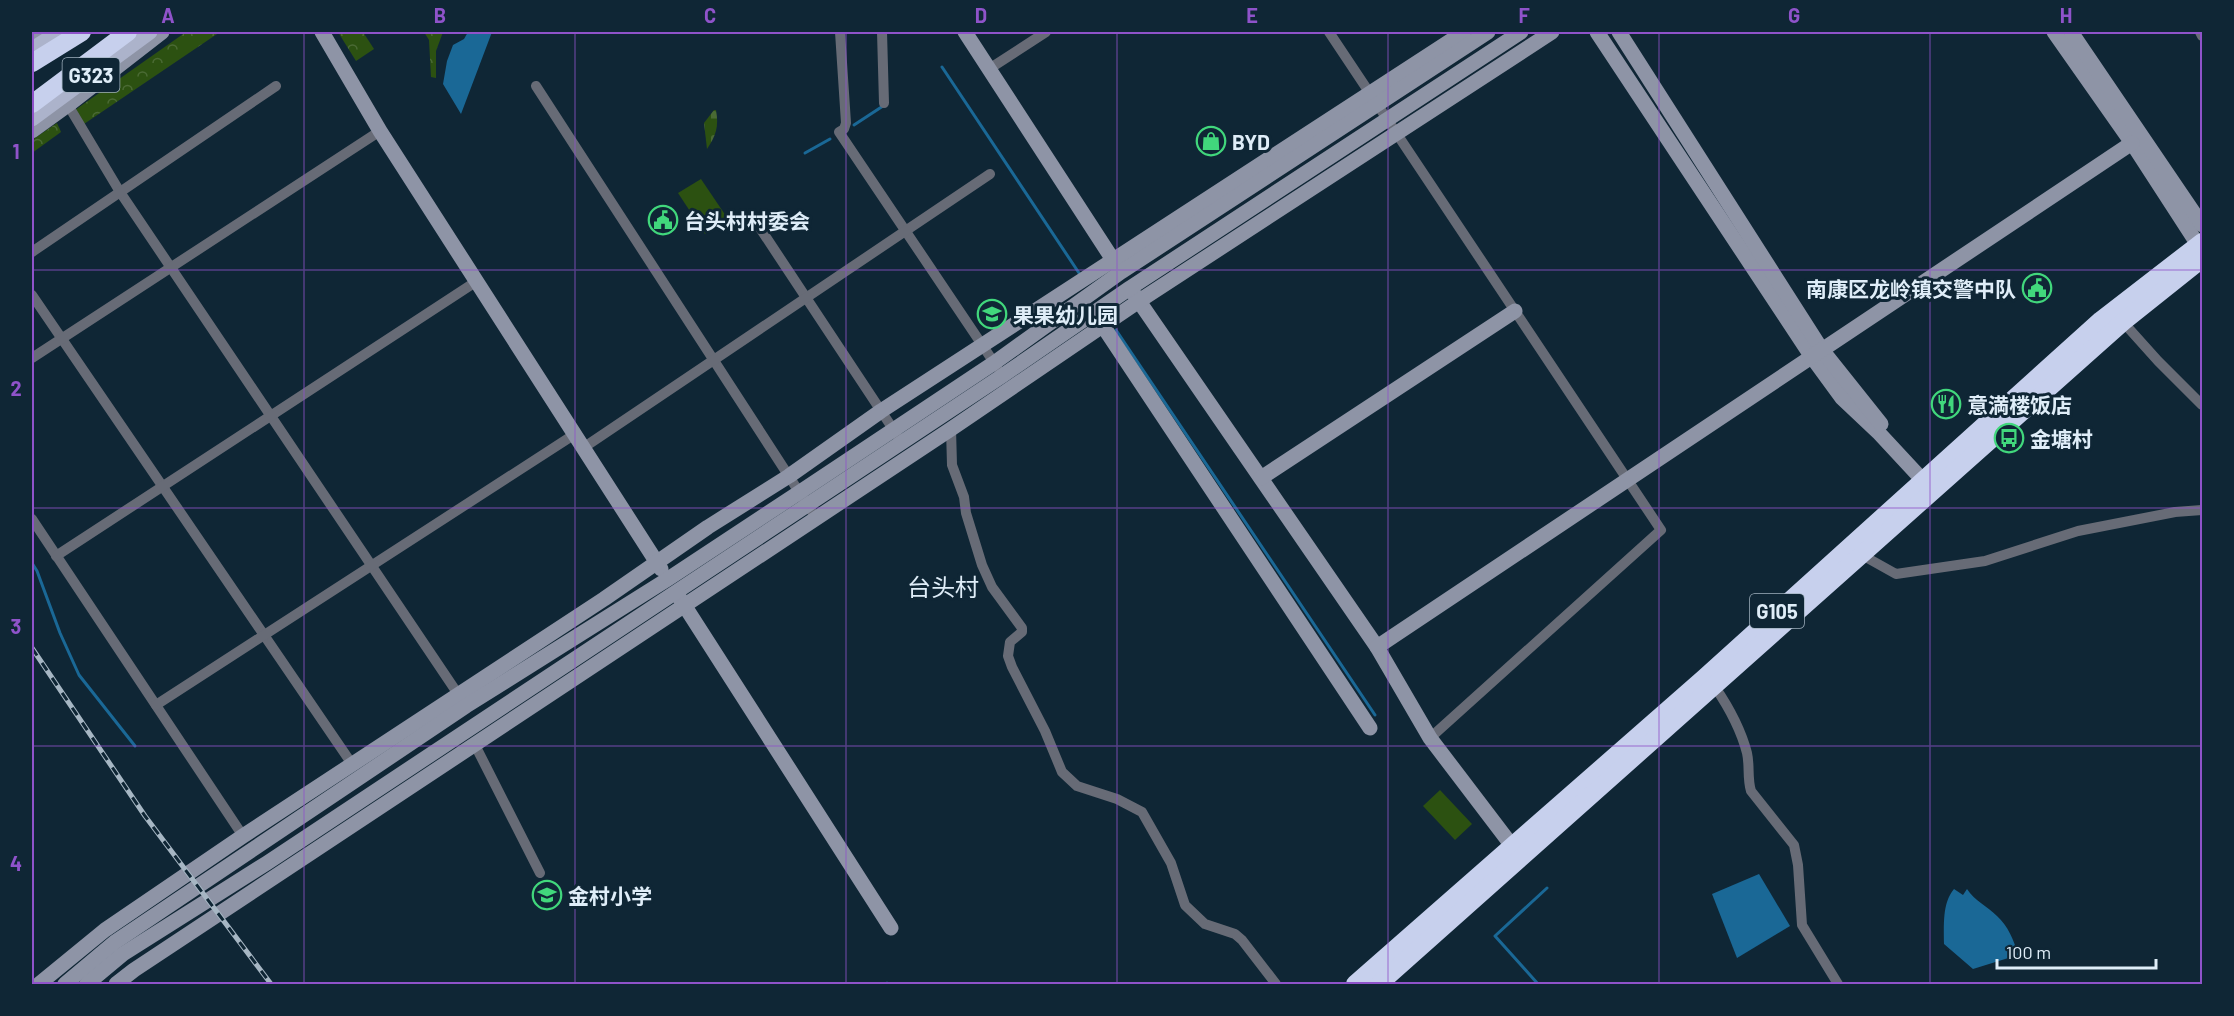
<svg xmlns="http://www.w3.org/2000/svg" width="2234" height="1016" viewBox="0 0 2234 1016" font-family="Barlow,'Noto Sans SC',sans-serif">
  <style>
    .forest { fill: url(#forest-crowns) }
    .cemetery { fill: url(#cemetery-stones) }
    .pitch { fill: #2c5111 }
    .water { fill: #1a6896 }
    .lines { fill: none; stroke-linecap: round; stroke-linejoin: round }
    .stream { stroke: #1a6896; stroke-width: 3 }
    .street { stroke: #676b76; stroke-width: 10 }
    .secondary { stroke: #8e94a6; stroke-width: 15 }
    .primary { stroke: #acb3cb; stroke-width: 15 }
    .highway { stroke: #c7d0ed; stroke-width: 18 }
    .rail-casing { stroke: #a6b6c3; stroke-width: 5 }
    .rail { stroke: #0f2635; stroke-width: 3; stroke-dasharray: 9; stroke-linecap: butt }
    .grid { fill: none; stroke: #8f53ca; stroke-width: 1.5; stroke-opacity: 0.55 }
    .labels { text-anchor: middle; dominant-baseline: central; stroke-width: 6; stroke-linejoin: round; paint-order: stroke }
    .shield { fill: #0f2635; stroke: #a1b1be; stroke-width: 1.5 }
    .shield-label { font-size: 20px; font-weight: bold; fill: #dfedf8 }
    .poi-label { font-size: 21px; font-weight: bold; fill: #dfedf8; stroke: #0f2635; text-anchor: start }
    .quarter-label { font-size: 24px; fill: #dfedf8; stroke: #0f2635 }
    .neatline { fill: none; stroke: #8f53ca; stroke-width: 2 }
    .grid-label { font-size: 20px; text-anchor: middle; font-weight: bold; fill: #8f53ca }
  </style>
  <defs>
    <pattern id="forest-crowns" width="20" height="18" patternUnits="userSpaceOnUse" patternTransform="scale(1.5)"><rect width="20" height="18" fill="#2c5111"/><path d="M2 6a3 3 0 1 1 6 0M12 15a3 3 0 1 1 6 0" fill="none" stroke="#4a6a34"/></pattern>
    <pattern id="cemetery-stones" width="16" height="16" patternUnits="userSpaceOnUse" patternTransform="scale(1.5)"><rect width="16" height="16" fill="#2c5111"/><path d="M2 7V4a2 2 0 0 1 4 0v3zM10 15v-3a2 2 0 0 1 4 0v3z" fill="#4a6a34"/></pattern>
  </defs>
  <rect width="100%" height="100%" fill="#0f2635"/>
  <!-- forest -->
  <g class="forest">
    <path d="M186,32H220L84,124L75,110Z"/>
    <path d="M338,32H363L374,49L356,61Z"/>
    <path d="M424,32H443L436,51V78L431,77L429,40Z"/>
    <path d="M57,123L61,132L32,153V140Z"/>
  </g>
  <!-- cemetery -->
  <path class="cemetery" d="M714,110H716C719,127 716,135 707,149L704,123Z"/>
  <!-- pitch -->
  <g class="pitch">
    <path d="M701,179L728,219L705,234L678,193Z"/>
    <path d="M1440,790L1472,824L1455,840L1423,806Z"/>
  </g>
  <!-- water -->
  <g class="water">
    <path d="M468,32H492L461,114L443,84L447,61L453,45L464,39Z"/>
    <path d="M1759,874L1790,926L1737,958L1712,894Z"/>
    <path d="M1954,889L1963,895L1967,889C1975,901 1987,906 1997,916C2008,926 2014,940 2018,955L1973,969L1944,944C1944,926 1942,903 1954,889Z"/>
  </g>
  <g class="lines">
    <!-- stream -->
    <g class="stream">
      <path d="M942,67L1079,273"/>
      <path d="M854,125L883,106"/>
      <path d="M805,153L830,139"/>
      <path d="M1116,330L1375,715"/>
      <path d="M32,563L37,571L60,633L79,675L135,746"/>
      <path d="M886,984L887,983"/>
      <path d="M1538,984L1495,936L1547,888"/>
    </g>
    <!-- street -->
    <g class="street">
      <path d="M840,32L846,123L844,129L839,132L997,367"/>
      <path d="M882,32L884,103"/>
      <path d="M1329,32L1661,530L1430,738"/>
      <path d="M2200,32L2202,36"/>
      <path d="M989,69L1046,32"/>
      <path d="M536,86L816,518"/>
      <path d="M68,105L120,192L462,700"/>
      <path d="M756,222L897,435"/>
      <path d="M32,252L276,86"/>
      <path d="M32,295L352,764"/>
      <path d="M2123,322L2158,361L2202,405"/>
      <path d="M32,358L380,131"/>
      <path d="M951,429L952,465L964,497L966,513L982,565L992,587L1022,628V632L1010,642L1008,656L1012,667L1045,731L1062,772L1077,786L1117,799L1142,812L1171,863L1185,905L1205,924L1235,934L1242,940L1276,984"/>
      <path d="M583,448L990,174"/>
      <path d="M32,519L243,836"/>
      <path d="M1862,555L1896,574L1985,561L2078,531L2175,512L2202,510"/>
      <path d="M56,556L477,281"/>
      <path d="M1715,687C1728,706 1741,730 1747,753C1750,766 1747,778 1751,791L1794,845L1798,865L1802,925L1838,984"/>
      <path d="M156,705L575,434"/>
      <path d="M475,745L540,873"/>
    </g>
    <!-- secondary -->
    <g class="secondary">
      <path d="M322,32L380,131L661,569"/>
      <path d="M965,32L1117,266"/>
      <path d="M1597,32L1812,357L1842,398L1878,432L1930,488"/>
      <path d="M1619,32L1822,350L1881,424"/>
      <path d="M2054,32L2132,143L2202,251"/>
      <path d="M2071,32L2202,225"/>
      <path d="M32,36L38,32"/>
      <path d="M32,131L68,105L162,32"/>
      <path d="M1134,294L1377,647L1430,738L1519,855"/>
      <path d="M1103,326L1370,728"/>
      <path d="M1261,478L1515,311"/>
      <path d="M679,597L891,928"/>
      <path d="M1377,647L2132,143"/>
      <path d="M39,984L105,930L243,836L604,599L708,527L789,476L881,411L1464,32"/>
      <path d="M65,984L115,942L466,706L668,579L800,492L994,363L1121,272L1488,32"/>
      <path d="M87,984L123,954L267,863L1002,376L1130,288L1521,32"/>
      <path d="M116,984L134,970L951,429L1139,301L1552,32"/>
    </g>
    <!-- primary -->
    <g class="primary">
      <path d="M32,49L59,32"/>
      <path d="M32,119L150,32"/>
    </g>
    <!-- highway -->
    <g class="highway">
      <path d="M32,63L82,32"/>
      <path d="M32,104L128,32"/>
      <path d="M1355,984L1704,678L2101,320L2202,242"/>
      <path d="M1379,984L2123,322L2202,259"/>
    </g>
    <!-- rail casing -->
    <g class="rail-casing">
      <path id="rail" d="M32,648L145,816L271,984"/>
    </g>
    <!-- rail -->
    <use href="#rail" class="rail"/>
  </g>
  <!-- grid -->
  <path class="grid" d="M304,32V984M575,32V984M846,32V984M1117,32V984M1388,32V984M1659,32V984M1930,32V984M32,270H2202M32,508H2202M32,746H2202"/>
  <!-- icons -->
  <defs>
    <g id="shop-ring" transform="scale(1.5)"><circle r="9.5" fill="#0f2635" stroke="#41d77c" stroke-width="1.5"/><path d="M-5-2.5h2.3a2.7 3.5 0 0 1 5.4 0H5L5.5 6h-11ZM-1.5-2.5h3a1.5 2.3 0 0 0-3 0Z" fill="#41d77c"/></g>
    <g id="civic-ring" transform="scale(1.5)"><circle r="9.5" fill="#0f2635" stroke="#41d77c" stroke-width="1.5"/><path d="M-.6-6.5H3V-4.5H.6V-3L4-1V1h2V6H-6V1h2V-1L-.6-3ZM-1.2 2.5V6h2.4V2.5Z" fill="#41d77c"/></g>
    <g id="school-ring" transform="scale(1.5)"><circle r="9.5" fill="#0f2635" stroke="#41d77c" stroke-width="1.5"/><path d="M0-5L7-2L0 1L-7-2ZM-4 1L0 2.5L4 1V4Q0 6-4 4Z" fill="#41d77c"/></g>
    <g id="restaurant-ring" transform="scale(1.5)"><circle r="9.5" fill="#0f2635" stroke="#41d77c" stroke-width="1.5"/><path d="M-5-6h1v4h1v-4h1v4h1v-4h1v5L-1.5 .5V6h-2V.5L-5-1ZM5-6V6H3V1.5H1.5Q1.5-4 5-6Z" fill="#41d77c"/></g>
    <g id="bus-ring" transform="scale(1.5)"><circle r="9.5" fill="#0f2635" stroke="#41d77c" stroke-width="1.5"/><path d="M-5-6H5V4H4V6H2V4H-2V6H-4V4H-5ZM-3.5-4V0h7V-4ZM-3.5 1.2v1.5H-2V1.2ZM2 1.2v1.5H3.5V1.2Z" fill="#41d77c"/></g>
  </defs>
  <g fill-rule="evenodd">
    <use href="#shop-ring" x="1211" y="141"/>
    <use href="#civic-ring" x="663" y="220"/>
    <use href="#civic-ring" x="2037" y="288"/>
    <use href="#school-ring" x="992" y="314"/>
    <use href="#restaurant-ring" x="1946" y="404"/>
    <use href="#bus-ring" x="2009" y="438"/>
    <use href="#school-ring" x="547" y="895"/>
  </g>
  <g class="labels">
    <!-- shield labels -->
    <g class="shield">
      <rect x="62.5" y="58" width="57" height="34" rx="4.5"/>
      <rect x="1750" y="594" width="54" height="34" rx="4.5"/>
    </g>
    <g class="shield-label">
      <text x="91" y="75">G323</text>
      <text x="1777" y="611">G105</text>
    </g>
    <!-- poi labels -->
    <g class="poi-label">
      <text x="1232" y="141">BYD</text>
      <text x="684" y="220">台头村村委会</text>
      <text x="2016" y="288" text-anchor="end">南康区龙岭镇交警中队</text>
      <text x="1013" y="314">果果幼儿园</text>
      <text x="1967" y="404">意満楼饭店</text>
      <text x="2030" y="438">金塘村</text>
      <text x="568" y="895">金村小学</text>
    </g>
    <!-- quarter labels -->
    <g class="quarter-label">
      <text x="943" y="586">台头村</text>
    </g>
  </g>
  <!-- border -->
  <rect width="2234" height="1016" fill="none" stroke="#0f2635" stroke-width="66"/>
  <!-- scale -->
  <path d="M1997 959v9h159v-9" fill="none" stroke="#dfedf8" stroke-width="3"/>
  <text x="2006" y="959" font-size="18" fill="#dfedf8" stroke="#0f2635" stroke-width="4.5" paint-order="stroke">100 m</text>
  <rect x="33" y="33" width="2168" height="950" class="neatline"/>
  <g class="grid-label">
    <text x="168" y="23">A</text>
    <text x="440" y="23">B</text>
    <text x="710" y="23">C</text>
    <text x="981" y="23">D</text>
    <text x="1252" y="23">E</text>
    <text x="1524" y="23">F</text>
    <text x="1794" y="23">G</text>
    <text x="2066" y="23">H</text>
    <text x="16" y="159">1</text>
    <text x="16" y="396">2</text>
    <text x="16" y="634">3</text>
    <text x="16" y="871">4</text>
  </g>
</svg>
